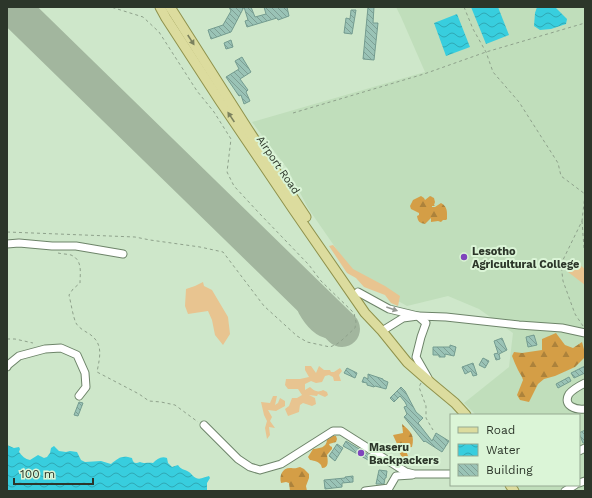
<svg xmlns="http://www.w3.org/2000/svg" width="592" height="498" viewBox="0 0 592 498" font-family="'Work Sans',sans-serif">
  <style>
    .built { fill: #c0debb }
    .grass { fill: #e8c490 }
    .forest { fill: url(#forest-firs) }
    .water { fill: url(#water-waves) }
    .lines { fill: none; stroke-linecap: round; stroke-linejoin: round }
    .taxiway { stroke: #a2b69e; stroke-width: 14 }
    .runway { stroke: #a2b69e; stroke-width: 36 }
    .building { fill: url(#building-back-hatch); stroke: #749c90 }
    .minor-casing { stroke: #6d8469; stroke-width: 9 }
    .major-casing { stroke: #8f924c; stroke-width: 11 }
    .path { stroke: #8ea18b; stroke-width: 1; stroke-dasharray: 3 3; stroke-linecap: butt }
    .minor { stroke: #fff; stroke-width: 7 }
    .major { stroke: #dcdc9e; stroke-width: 9 }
    .oneway { fill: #7b815e }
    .oneway2 { fill: #969a94 }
    .poi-dot { fill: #7f45bc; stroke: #dbf5d7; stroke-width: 1.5 }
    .labels { text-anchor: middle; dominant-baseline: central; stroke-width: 4; stroke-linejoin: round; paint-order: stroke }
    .street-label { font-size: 11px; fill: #2c362a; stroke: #dbf5d7 }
    .poi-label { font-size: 11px; font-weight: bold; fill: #2c362a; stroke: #dbf5d7; text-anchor: start }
  </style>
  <defs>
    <pattern id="forest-firs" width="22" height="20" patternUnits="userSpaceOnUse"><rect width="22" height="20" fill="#d49e46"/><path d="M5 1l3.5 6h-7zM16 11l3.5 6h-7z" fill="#ac823b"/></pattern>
    <pattern id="water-waves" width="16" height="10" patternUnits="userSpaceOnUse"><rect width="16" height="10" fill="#38cede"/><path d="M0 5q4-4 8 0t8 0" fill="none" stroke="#2fa8b4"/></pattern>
    <pattern id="building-back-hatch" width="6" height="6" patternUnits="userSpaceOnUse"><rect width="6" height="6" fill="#9ac3b6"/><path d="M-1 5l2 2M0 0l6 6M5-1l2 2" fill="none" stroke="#7e9f94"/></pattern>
  </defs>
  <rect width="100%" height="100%" fill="#cee7ca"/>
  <!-- built -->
  <path class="built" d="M396,7H585V491H520L517,485H579V415H476L464,403L509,367L513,333L479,309L448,296L407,306L373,287L353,273L308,208L287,168L252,122L425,72L401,17Z"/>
  <!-- grass -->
  <g class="grass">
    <path d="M333,245L353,269L385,286L400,296L398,306L391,303L385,295L364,287L356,278L347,273L329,246Z"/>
    <path d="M576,262L585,269V285L568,272Z"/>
    <path d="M203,282L204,286L212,290L228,317L230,334L223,345L215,335L212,320L208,311L188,314L185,306L186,289L195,286Z"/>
    <path d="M305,366H311L316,373L319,366L324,370H330L331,372H334L340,368L342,371L339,375L341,381H334L333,377L329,375L325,376L322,382L316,383L311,381L305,384V390L310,387C314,391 318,393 323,390L327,392L328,395L325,397L318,394L317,396L309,395L315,398L316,404L312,406L303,403L300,405L299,412L288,416L285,409L289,406L292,398H297L302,395L298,389H288L285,385L286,379H300L309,377L305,370Z"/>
    <path d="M273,396H277L275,405L278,403L280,398L285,401V406L276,411L268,410L272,417L270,421L275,428L269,427L270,435L267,439L265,428L267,421L264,415L261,402L270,403Z"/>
  </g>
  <!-- forest -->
  <g class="forest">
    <path d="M421,196L424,198L425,200L430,196L434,198L435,202L434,205L435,206H432V207H435L441,203C448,207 447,212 447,219L446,220H443L441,222L438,221L431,222V218L425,224C420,223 418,222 417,216L419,215V213L411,209L410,206L413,200Z"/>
    <path d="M556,333L565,345L573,348L582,342L585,353V357L575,367L555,376L544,379L538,384L529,402L520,400L517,395L523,380C522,376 520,374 518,370C516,366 514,361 512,356L514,352L522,353L542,350V339Z"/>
    <path d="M402,424C411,432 415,435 412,447L405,448L408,456L403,459L399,452L402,448L398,446L393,435L403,433Z"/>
    <path d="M333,436H336L337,439L336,442L329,444L330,446L332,447V449L327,455C328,461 329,468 322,468L321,465C318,461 315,461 310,460L308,457L313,449C320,448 326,448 327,440Z"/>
    <path d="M300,467L304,469L309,474V478L306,486L307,491H290L289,483L286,482L281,483C279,476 282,468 290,468C295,468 294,469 300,467Z"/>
  </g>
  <!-- water -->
  <g class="water">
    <path d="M471,7H498L509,35L486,44Z"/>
    <path d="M537,7H555L567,19L566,24L551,29L540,30L534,26L535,13Z"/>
    <path d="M457,14L470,47L446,56L434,23Z"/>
    <path d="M7,445L14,448L19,447L20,449L19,452C22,456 25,459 30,460L38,455L44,458L47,457L50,453L51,448L54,446L59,451L66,452L70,451L77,452L81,460L85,462L101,461L111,464C119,458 121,455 132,458C133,463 135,464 140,462C145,464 148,462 153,463C157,459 161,456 167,458L168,463L172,467L178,465C181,470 184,469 189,472C191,473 193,477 196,478C200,480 205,477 209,476L210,478L207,483V490L205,491H7Z"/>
  </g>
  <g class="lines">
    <!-- taxiway -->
    <path class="taxiway" d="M289,277C292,281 295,285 298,289C301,296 302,303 305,310C310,319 321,334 333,331C337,330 340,327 341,323C345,312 333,311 326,308C322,305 317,303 313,300"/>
    <!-- runway -->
    <path class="runway" d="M12,7L342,329"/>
  </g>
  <!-- building -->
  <g class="building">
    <path d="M229,7H251L255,17L266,14L264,7H287L289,16L278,20L277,18L247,27L245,21L248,20L244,7L231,32L211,39L208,30L223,25L231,11Z"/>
    <path d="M368,7H374L373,23H378L374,60L363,59Z"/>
    <path d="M351,10H356L352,34L344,33L346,18L350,19Z"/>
    <path d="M231,40L233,47L226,49L224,43Z"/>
    <path d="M242,57L251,72L240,79L248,90L246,92L250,101L244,104L241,95L239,96L226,77L239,69L235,61Z"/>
    <path d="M534,335L537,345L528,347L526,337Z"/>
    <path d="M502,338L507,350L499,354L500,359L496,360L494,354L498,353L494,341Z"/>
    <path d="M450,345L456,347L454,356L445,354V357H439V355H433V347H450Z"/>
    <path d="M483,358L489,361L485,368L479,365Z"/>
    <path d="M473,363L477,375L473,376L471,371L465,374L462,367Z"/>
    <path d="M585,366V373L574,378L571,373Z"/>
    <path d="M347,368L357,373L355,378L344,373Z"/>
    <path d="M368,374L383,379V380L388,382L386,389L375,386L374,387L367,385V383L362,382L364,377L368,379Z"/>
    <path d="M569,377L571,381L558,388L556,384Z"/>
    <path d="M401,387L405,391L416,412L423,418L418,423L432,441L436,433L449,441L442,452L425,441L424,442L404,417L407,414L404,407L407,406L405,402L400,396L394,402L390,398Z"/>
    <path d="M79,402L83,403L78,416L74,415Z"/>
    <path d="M585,430V443H583L579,433Z"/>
    <path d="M346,441L379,461L377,465L343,446Z"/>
    <path d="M337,444L343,448L335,461L329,456Z"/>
    <path d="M379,470L387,471L386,478H385L384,484H376Z"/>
    <path d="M353,476V482L342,483V487L325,489L324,480L345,478V477Z"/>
  </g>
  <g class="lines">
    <!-- minor casing -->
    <g class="minor-casing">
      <g id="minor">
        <path d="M7,244L19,243L52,246H76L123,254"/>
        <path d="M358,292L389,309L418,316L426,323L421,337L416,357L428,378"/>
        <path d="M382,331L403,318L418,316L446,317L519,325L562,328L585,333"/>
        <path d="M7,367L8,365L19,356L45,349L61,348L77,355L85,373L86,387L79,396"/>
        <path d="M585,383C579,386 573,389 569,394C562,406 576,410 585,409"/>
        <path d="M204,425L238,459L250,467L260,470L281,464L333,431H341L398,467L406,472L414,474H451"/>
        <path d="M579,451L585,448"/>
        <path d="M579,483L585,481"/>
        <path d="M365,491L389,488L396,476L412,475"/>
        <path d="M565,491L575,485"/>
      </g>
    </g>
    <!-- major casing -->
    <g class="major-casing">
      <g id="major">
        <path d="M160,7L166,18L220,101L293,209L365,313L382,331L407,362L431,383L455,403L466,415"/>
        <path d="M170,7L247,128L306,217"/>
        <path d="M510,485L514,491"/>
      </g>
    </g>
    <!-- path -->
    <g class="path">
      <path d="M464,7L473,29L486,52L493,72L519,102L558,163L561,176L585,194"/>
      <path d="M293,113L424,74L486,52L585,23"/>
      <path d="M582,221L584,248"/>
      <path d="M7,232L135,237L150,240L200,247L223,252L264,306L297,336L307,342L330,347L337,344L342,340L355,328L356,322L354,313L321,281L309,265L259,213L234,186L227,172L231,139L214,112L197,91L159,32L143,17L111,7"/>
      <path d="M58,253C62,254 67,254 71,255C83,260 80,273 80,283L73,289L69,295C71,303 73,317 76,323C78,327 84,331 88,333C104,343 100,356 97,372L139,394L149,401L161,402L175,405L198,422"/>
      <path d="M583,326L575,314L563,281L561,264L582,221L585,194"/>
      <path d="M7,339H15L33,343"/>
      <path d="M421,383L419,387L426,406V418L433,430"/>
    </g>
    <!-- minor -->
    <use href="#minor" class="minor"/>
    <!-- major -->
    <use href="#major" class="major"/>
  </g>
  <!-- one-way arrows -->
  <defs><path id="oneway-solid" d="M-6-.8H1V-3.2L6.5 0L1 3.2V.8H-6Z"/></defs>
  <g class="oneway">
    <use href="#oneway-solid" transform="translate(191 40) rotate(57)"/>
    <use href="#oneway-solid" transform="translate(231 117) rotate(-124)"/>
  </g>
  <use class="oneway2" href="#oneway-solid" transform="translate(392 309) rotate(19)"/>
  <!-- markers -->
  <g class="poi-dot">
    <circle cx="464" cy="257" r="4"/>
    <circle cx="361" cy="453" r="4"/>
  </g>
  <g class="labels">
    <!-- street labels -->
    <g class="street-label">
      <text transform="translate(278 165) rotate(56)">Airport Road</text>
    </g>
    <!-- poi labels -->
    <g class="poi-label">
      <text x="472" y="251">Lesotho<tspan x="472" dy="13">Agricultural College</tspan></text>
      <text x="369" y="447">Maseru<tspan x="369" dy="13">Backpackers</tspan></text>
    </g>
  </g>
  <!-- border -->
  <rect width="592" height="498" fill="none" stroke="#2c362a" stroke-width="16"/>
  <!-- legend -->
  <rect x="450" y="414" width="130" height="72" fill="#dbf5d7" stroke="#95a992"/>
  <rect x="458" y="427" width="20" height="6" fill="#dcdc9e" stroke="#95a992"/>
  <text x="486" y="434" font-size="12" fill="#2c362a">Road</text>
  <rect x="458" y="444" width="20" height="12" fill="url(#water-waves)" stroke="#95a992"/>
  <text x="486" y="454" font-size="12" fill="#2c362a">Water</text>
  <rect x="458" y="464" width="20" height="12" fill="url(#building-back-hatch)" stroke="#95a992"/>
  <text x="486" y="474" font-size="12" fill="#2c362a">Building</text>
  <!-- scale -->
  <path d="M14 478v6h79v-6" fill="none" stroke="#2c362a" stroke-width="2"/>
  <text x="20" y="478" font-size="12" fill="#2c362a" stroke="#dbf5d7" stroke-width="3" paint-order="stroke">100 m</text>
</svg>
